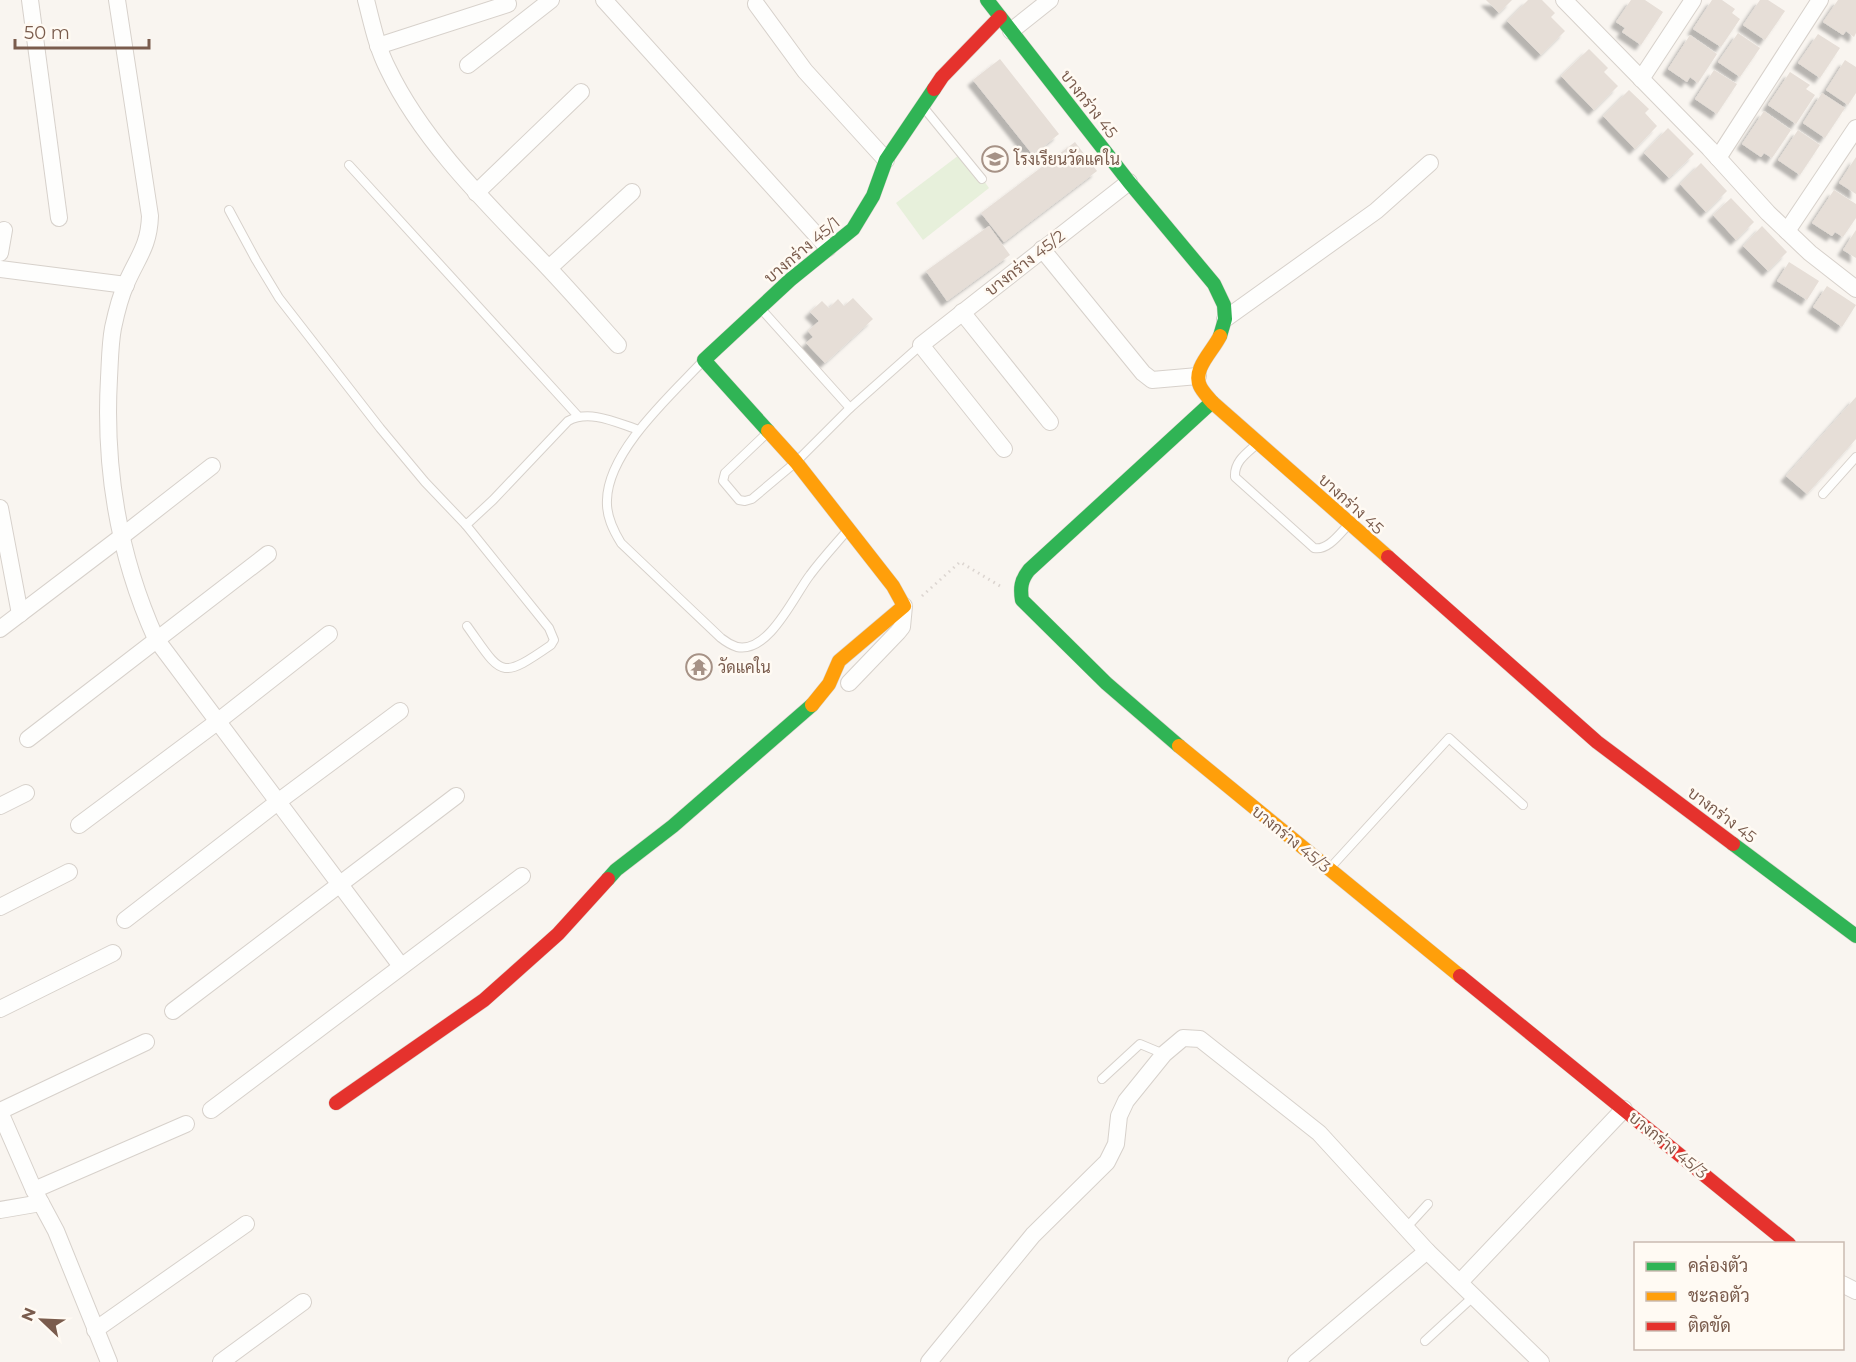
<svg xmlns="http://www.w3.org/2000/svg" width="1856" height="1362" viewBox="0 0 1856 1362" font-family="Montserrat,Sarabun,sans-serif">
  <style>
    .green { fill: #e7f0db }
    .building { fill: #e6ded7; filter: url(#shadow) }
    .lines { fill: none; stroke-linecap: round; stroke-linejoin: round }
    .lane-casing { stroke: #d7d1cb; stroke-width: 10 }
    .street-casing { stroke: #d7d1cb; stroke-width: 18 }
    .fast-casing { stroke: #d9d2cb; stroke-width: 15 }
    .slow-casing { stroke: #d9d2cb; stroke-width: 15 }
    .jam-casing { stroke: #d9d2cb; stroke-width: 15 }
    .path { stroke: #dcd5d0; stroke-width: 3; stroke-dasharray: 1.5 4.5; stroke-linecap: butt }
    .lane { stroke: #fefefd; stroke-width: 8 }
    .street { stroke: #fefefd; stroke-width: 16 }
    .fast { stroke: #30b455; stroke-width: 14 }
    .slow { stroke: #ff9f0a; stroke-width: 14 }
    .jam { stroke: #e5322d; stroke-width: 14 }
    .labels { text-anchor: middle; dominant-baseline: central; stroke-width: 5; stroke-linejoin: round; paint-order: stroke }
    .street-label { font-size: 16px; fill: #7a5c4d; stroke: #fffaf3 }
    .poi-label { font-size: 16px; fill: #7a5c4d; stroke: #fffaf3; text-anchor: start }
  </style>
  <defs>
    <filter id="shadow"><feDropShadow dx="-5.5" dy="5.5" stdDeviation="1.5" flood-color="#0004"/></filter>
  </defs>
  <rect width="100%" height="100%" fill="#f9f5f0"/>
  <!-- green -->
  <path class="green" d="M963,152L989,188L923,240L896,203Z"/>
  <!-- building -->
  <g class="building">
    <path d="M1486,0H1512L1499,13Z"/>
    <path d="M1528,0H1542L1555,13L1551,17L1565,31L1541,55L1507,21Z"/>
    <path d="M1631,0H1645L1663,12L1641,45L1622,32L1625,28L1616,22Z"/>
    <path d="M1712,0H1722L1735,9L1732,13L1740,19L1721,47L1693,29Z"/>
    <path d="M1760,0H1768L1785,11L1765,40L1743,25Z"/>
    <path d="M1838,0H1856V33L1854,37L1846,31L1843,35L1823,22Z"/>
    <path d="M1738,33L1760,48L1740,77L1718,62Z"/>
    <path d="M1818,34L1840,48L1820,78L1798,63Z"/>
    <path d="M1690,35L1717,54L1698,83L1690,77L1687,82L1668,69Z"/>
    <path d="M1589,49L1608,68L1604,72L1618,86L1594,110L1561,76Z"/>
    <path d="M1000,59L1059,134L1033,155L973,80Z"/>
    <path d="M1845,60L1856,67V93L1848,105L1826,90Z"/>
    <path d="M1714,70L1737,84L1717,114L1695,99Z"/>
    <path d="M1790,72L1810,85L1806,89L1815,95L1796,124L1768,105Z"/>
    <path d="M1629,90L1649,109L1645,113L1657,126L1635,149L1603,116Z"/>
    <path d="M1822,93L1845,108L1825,138L1803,123Z"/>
    <path d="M1764,111L1791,130L1772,158L1764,153L1761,157L1742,144Z"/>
    <path d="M1668,128L1694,154L1669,178L1644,153Z"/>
    <path d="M1798,130L1820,145L1800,175L1778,160Z"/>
    <path d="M1075,142L1097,171L1004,242L981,213Z"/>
    <path d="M1856,157V194L1839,183Z"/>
    <path d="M1701,163L1727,191L1706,212L1680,184Z"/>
    <path d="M1834,190L1856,204V218L1843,237L1835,232L1832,236L1812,223Z"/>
    <path d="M1731,198L1754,222L1736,240L1713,215Z"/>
    <path d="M989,226L1010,255L947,301L926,271Z"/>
    <path d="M1762,226L1787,252L1768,271L1743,246Z"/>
    <path d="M1856,230V258L1843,250Z"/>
    <path d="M1789,262L1819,281L1807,300L1777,281Z"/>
    <path d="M1827,286L1856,305L1842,327L1813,307Z"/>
    <path d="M853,298L873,319L825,363L806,343L813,337L808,331L819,321L810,312L822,301L829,308L838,299L844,306Z"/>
    <path d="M1856,397V439L1807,494L1786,476Z"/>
  </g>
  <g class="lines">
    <!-- lane casing -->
    <g class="lane-casing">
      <g id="lane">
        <path d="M924,108L982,179"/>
        <path d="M349,165L578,416"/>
        <path d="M229,210L256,260L279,298L380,428L425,482L466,525L493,500L568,421C590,409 617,423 639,430"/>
        <path d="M762,310L850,408"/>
        <path d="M703,361C671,395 608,451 607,500C606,516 613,530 621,543L721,638C726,642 731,645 737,647C769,654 795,594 810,575C821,560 834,546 846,532"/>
        <path d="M766,434L725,473L723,481L739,500L745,501L752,499L796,462L850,408L921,345"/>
        <path d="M1258,443C1247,453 1234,461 1235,477L1314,548C1328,551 1340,533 1349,524"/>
        <path d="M1823,494L1856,457"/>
        <path d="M466,525L549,628L554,640L551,645C499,681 502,675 467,626"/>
        <path d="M1331,867L1449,738L1523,805"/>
        <path d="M1102,1079L1140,1044L1164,1054"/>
        <path d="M1406,1228L1428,1204"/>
        <path d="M1425,1341L1474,1296"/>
      </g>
    </g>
    <!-- street casing -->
    <g class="street-casing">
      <g id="street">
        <path d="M30,0L59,218"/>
        <path d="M117,0L150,216C149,247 137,258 126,284C120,297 116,314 113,328C110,344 110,361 109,378C104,468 119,557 156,639L401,966"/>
        <path d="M366,0C372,23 377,48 388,69C422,140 485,202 538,257C566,286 592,316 618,345"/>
        <path d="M604,0L828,248"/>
        <path d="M1564,0L1709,148L1768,213L1810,253L1856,289"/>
        <path d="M756,4L805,71L886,160"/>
        <path d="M1011,31L1050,0"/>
        <path d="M378,46L508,4"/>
        <path d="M468,65L551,0"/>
        <path d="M1641,79L1693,0"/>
        <path d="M1718,158L1820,0"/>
        <path d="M476,193L581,92"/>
        <path d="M1787,231L1856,128"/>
        <path d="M1042,249L1143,373L1152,380L1198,376"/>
        <path d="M0,253L4,230"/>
        <path d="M549,268L632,192"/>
        <path d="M0,269L126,285"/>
        <path d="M962,312L1050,422"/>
        <path d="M1225,319L1376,211L1430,163"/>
        <path d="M1004,449L921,345L1129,182"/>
        <path d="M0,508L20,614"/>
        <path d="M0,629L121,537L212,466"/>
        <path d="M849,683L898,632L902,627L904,606"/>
        <path d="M28,739L268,554"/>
        <path d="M0,806L26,793"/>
        <path d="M79,825L217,722L329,634"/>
        <path d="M0,907L69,872"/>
        <path d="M125,920L279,801L400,711"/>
        <path d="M0,1009L113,953"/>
        <path d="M173,1011L456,796"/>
        <path d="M211,1110L522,876"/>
        <path d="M0,1111L146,1042"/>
        <path d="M0,1112L34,1190L56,1231L109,1362"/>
        <path d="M34,1190L186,1124"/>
        <path d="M0,1210L41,1203"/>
        <path d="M1460,1282L1624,1109"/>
        <path d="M1842,1284L1856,1291"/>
        <path d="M95,1330L246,1224"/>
        <path d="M221,1362L303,1302"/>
        <path d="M929,1362L1033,1235L1107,1162L1116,1144L1119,1116L1126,1101L1164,1054L1183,1038L1200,1039L1319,1133L1427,1251L1541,1362"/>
        <path d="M1296,1362L1427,1251"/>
      </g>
    </g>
    <!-- fast casing -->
    <g class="fast-casing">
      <g id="fast">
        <path d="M987,0L1129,182L1214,284L1224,305L1225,319L1220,336"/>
        <path d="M768,431L704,360L790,280L853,229L873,196L886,160L934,89"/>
        <path d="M1179,746L1106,683L1022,600C1020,588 1021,580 1029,570L1212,402"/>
        <path d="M1733,844L1856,936"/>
        <path d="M608,879L616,870L673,826L812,705"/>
      </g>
    </g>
    <!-- slow casing -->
    <g class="slow-casing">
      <g id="slow">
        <path d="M1220,336C1213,351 1192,369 1200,386C1202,391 1208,397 1212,402L1388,557"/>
        <path d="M768,431L796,462L893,586L904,606L839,661L829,684L812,705"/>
        <path d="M1179,746L1460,976"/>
      </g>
    </g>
    <!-- jam casing -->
    <g class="jam-casing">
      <g id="jam">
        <path d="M934,89L942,77L1000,17"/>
        <path d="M1388,557L1597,742L1733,844"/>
        <path d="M1460,976L1789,1244"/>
        <path d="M336,1103L484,1000L558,934L608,879"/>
      </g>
    </g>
    <!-- path -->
    <path class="path" d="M922,596L960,562L1000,586"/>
    <!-- lane -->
    <use href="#lane" class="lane"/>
    <!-- street -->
    <use href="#street" class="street"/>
    <!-- fast -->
    <use href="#fast" class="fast"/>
    <!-- slow -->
    <use href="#slow" class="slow"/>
    <!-- jam -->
    <use href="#jam" class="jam"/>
  </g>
  <!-- icons -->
  <defs>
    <g id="school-ring" transform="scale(1.35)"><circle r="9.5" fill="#fffaf3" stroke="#a69286" stroke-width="1.5"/><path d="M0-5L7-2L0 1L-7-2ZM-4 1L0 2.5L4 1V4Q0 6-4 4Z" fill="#a69286"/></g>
    <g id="temple-ring" transform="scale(1.35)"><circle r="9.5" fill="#fffaf3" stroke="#a69286" stroke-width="1.5"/><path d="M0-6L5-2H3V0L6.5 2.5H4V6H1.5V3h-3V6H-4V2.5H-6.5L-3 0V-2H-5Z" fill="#a69286"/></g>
  </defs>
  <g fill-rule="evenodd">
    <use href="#school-ring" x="995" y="159"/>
    <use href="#temple-ring" x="699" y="667"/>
  </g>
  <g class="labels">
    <!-- street labels -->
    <g class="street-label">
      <text transform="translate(1089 104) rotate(52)">บางกร่าง 45</text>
      <text transform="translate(802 250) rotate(-40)">บางกร่าง 45/1</text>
      <text transform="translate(1025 263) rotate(-38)">บางกร่าง 45/2</text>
      <text transform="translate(1351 504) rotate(42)">บางกร่าง 45</text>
      <text transform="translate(1722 815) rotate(37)">บางกร่าง 45</text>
      <text transform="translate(1291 839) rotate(39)">บางกร่าง 45/3</text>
      <text transform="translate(1668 1145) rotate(39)">บางกร่าง 45/3</text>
    </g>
    <!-- poi labels -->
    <g class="poi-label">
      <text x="1014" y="159">โรงเรียนวัดแคใน</text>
      <text x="718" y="667">วัดแคใน</text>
    </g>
  </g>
  <!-- legend -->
  <rect x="1634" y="1242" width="210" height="108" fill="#fffaf3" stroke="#cabbb1" stroke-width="1.5"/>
  <rect x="1646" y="1262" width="30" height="9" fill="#30b455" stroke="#cabbb1" stroke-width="1.5"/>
  <text x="1688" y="1272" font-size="18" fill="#7a5c4d">คล่องตัว</text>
  <rect x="1646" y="1292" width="30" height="9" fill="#ff9f0a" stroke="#cabbb1" stroke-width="1.5"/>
  <text x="1688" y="1302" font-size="18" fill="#7a5c4d">ชะลอตัว</text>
  <rect x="1646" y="1322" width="30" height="9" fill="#e5322d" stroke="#cabbb1" stroke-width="1.5"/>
  <text x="1688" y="1332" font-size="18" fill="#7a5c4d">ติดขัด</text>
  <!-- north arrow -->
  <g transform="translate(42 1320) rotate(293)" stroke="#fffaf3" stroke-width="4.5" paint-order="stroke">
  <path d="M0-4.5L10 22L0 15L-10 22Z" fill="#7a5c4d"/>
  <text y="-9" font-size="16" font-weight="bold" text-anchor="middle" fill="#7a5c4d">N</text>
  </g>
  <!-- scale -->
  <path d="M15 39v9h134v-9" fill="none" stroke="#7a5c4d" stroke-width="3"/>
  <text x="24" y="39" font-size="18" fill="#7a5c4d" stroke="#fffaf3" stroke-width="4.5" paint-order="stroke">50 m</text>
</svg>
